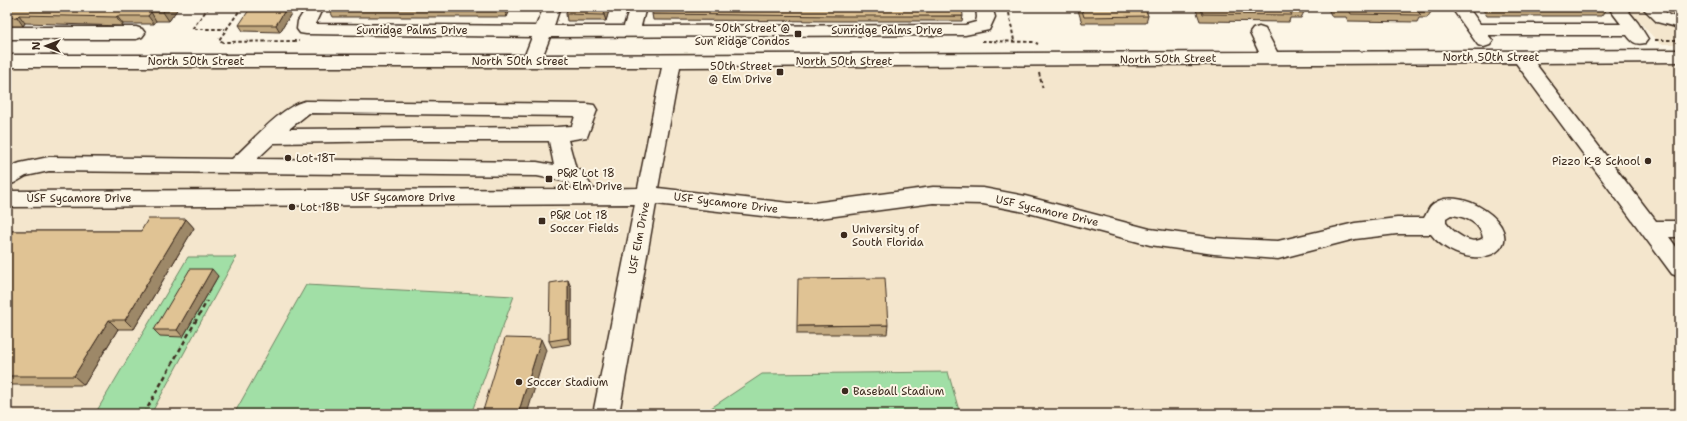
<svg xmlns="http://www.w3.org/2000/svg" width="1687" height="421" viewBox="0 0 1687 421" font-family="'Shantell Sans',sans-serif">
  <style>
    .built { fill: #f4e6cd }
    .green { fill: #a1dfa6; stroke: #6e8462 }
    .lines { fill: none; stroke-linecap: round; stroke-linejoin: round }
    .minor-casing { stroke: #3b2a1e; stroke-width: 3 }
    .path-far1 { stroke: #3b2a1e; stroke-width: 2; stroke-dasharray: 3.5 2.5; stroke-linecap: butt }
    .path { stroke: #3b2a1e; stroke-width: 2.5; stroke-dasharray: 4.5 3.5; stroke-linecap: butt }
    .minor { fill: #fcf5e5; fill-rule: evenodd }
    .wall { fill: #c1a87f; stroke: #3b2a1e }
    .shaded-wall { fill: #9d8868; stroke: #3b2a1e }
    .building { fill: #e0c394; stroke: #3b2a1e }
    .poi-dot { fill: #3b2a1e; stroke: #fcf5e5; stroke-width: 1.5 }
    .labels { text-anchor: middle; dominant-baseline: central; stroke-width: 4; stroke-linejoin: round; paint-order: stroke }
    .poi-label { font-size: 11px; fill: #3b2a1e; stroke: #fcf5e5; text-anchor: start }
    .street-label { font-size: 11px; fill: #3b2a1e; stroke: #fcf5e5 }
  </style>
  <rect width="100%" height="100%" fill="#fcf5e5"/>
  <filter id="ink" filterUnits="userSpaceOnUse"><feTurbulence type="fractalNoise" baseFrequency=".025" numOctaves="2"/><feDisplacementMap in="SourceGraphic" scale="8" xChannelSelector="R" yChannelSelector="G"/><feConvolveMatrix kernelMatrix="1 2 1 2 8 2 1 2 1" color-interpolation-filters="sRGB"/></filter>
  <g filter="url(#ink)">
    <!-- built -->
    <g class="built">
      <path d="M1625,7H1680V44H1660Z"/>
      <path d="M7,55L1680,56V414H7Z"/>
    </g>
    <!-- green -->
    <g class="green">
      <path d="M188,257H236L151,414H95Z"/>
      <path d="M306,285L514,296L471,414H234Z"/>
      <path d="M948,372L960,414H708L711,408L762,374Z"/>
    </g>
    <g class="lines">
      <!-- minor casing -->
      <g class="minor-casing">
        <g id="minor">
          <path d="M307,7H323L315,24L536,26L544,7H560L554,26H624L630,7H646L641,26L965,25L976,22L977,17L976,7H992L995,17L989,30L965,35L550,37L543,55L1259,52L1250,33L1253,29L1259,27L1265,29L1277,52L1680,50V62L1535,63L1656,221H1680V237H1669L1680,252V277L1672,274L1516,63L680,67L658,188L789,203H813L933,187L983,188L1025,196L1150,229L1214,238L1278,241L1355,223L1397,218H1424C1426,215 1428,210 1430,207C1455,179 1529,228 1496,252C1490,256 1480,258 1473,257C1457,256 1440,246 1431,234H1397L1355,239L1278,259L1214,254L1150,245L1025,212L983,204L933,203L813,219H789L656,204L619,414H593L635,204L7,207V191L572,189L568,182L537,176L49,171L26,176L14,183L7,185V168L20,163L49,157L232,159C253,141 279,108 305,101L587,104L594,105L597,110L587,137L568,140L576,169L582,171L593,189L638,188L662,67H7V55H525L532,37L306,34L300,33L297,29L298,21ZM309,113L575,116L572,126L557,127L289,129ZM402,141H549L554,165L537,162L257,159L274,143ZM1451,215C1465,216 1481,223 1483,238C1472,247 1453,232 1446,223V218Z"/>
          <path d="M1451,7H1468L1480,24H1621L1608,7H1625L1638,23L1648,39L1645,43C1636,45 1633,43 1627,35H1488L1493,41L1490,45L1484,47L1478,45Z"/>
          <path d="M1642,7H1660L1669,15L1680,18V28L1657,22Z"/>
          <path d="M7,27H136L142,29L145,33L142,37L136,39H7Z"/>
        </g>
      </g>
      <!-- path-far1 -->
      <g class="path-far1">
        <path d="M209,7L192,29H225"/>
        <path d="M242,7L219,40L223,42L299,41"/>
        <path d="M1008,7L1014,41"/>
        <path d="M1655,40H1680"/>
        <path d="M982,41L1034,42L1038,44"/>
        <path d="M1039,73L1043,90"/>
      </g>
      <!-- path -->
      <path class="path" d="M144,414L207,301"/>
      <!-- minor -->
      <use href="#minor" class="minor"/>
    </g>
    <!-- wall -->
    <g class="wall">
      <path d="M7,7H179L169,21H156L154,24H123L122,26L25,23L23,26H7Z"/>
      <path d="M295,7L280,32L243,31L239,25Z"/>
      <path d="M330,7H511L507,17H333L329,9Z"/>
      <path d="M568,7H610L606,21H567L566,14Z"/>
      <path d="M1077,7H1145L1148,16L1146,23H1082Z"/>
      <path d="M1195,7H1301L1304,12L1301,18H1290L1289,22L1200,21Z"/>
      <path d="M1327,7H1428L1431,12L1427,18H1419L1417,22L1348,21L1346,17H1332Z"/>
      <path d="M1481,7H1608L1601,16H1487Z"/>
      <path d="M652,14L963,16L962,21H841L653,20Z"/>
      <path d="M186,219L194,228L134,329H118L84,385H7V231H141Z"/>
      <path d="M218,276L183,337L160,336L154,330Z"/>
      <path d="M571,287V344L552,347L549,341Z"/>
      <path d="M888,325L887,334H797V326Z"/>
    </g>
    <!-- shaded-wall -->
    <g class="shaded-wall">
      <path d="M168,7H179L169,21L163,12Z"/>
      <path d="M287,7H295L280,32L276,25Z"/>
      <path d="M505,7H511L507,17L504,9Z"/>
      <path d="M606,7H610L606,21L604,15Z"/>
      <path d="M151,12L156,21L154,24L148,16Z"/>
      <path d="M19,15L25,23L23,26L17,17Z"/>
      <path d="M117,16L123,24L122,26L116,17Z"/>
      <path d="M186,219L194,228L134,329L125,320Z"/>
      <path d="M212,269L218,276L183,337L177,330Z"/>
      <path d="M568,280L571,287V344L568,338Z"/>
      <path d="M109,320L118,329L84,385L74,376Z"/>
      <path d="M541,339L546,350L527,414H518Z"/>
    </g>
    <!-- building -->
    <g class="building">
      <path d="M7,7H168L163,12H151L148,16H117L116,17L19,15L17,17L7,18Z"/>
      <path d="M251,7H287L276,25H239Z"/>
      <path d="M330,7H505L504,9H329Z"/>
      <path d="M568,7H606L604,15L566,14Z"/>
      <path d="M653,7H962L963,16H841L652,14Z"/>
      <path d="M1081,7H1145L1148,16L1084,17Z"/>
      <path d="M1200,7H1301L1304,12H1290L1292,15L1203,14Z"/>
      <path d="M1334,7H1428L1431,12H1418L1421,15L1351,14L1349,10H1336Z"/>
      <path d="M148,219H186L125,320H109L74,376H7V231H141Z"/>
      <path d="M190,269H212L177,330H154Z"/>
      <path d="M885,278L888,325L797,326L798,279Z"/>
      <path d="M568,280V338L549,341L550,283Z"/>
      <path d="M505,338L541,339L518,414H482Z"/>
    </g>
  </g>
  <!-- markers -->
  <g class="poi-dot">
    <rect x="794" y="30" width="8" height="8" rx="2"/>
    <rect x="776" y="68" width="8" height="8" rx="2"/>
    <circle cx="288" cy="158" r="4"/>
    <circle cx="1648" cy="161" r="4"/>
    <rect x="545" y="175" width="8" height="8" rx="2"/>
    <circle cx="292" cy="207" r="4"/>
    <rect x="538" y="217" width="8" height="8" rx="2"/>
    <circle cx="844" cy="235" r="4"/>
    <circle cx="519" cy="382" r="4"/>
    <circle cx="845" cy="391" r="4"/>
  </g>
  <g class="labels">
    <!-- poi labels -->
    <g class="poi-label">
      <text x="790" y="28" text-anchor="end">50th Street @<tspan x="790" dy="13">Sun Ridge Condos</tspan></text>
      <text x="772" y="66" text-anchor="end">50th Street<tspan x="772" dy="13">@ Elm Drive</tspan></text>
      <text x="296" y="158">Lot 18T</text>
      <text x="1640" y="161" text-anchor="end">Pizzo K-8 School</text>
      <text x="557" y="173">P&amp;R Lot 18<tspan x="557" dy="13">at Elm Drive</tspan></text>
      <text x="300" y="207">Lot 18B</text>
      <text x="550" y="215">P&amp;R Lot 18<tspan x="550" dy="13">Soccer Fields</tspan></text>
      <text x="852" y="229">University of<tspan x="852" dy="13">South Florida</tspan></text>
      <text x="527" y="382">Soccer Stadium</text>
      <text x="853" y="391">Baseball Stadium</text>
    </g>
    <!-- street labels -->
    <g class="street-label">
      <text x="412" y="30">Sunridge Palms Drive</text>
      <text x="887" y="30">Sunridge Palms Drive</text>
      <text x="1491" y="57">North 50th Street</text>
      <text transform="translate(1168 59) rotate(-1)">North 50th Street</text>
      <text x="196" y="61">North 50th Street</text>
      <text x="520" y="61">North 50th Street</text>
      <text x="844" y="61">North 50th Street</text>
      <text x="403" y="197">USF Sycamore Drive</text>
      <text x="79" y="198">USF Sycamore Drive</text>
      <text transform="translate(726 203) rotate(7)">USF Sycamore Drive</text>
      <text transform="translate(1047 211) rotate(13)">USF Sycamore Drive</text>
      <text transform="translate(639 238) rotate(-79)">USF Elm Drive</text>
    </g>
  </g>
  <!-- margin -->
  <rect width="1687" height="421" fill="none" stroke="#fcf5e5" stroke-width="24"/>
  <rect x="12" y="12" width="1663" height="397" fill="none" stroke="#3b2a1e" stroke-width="1.5" filter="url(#ink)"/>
  <!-- north arrow -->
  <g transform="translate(46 46) rotate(270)" stroke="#fcf5e5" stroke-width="3" paint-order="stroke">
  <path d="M0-3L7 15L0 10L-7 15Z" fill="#3b2a1e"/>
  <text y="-6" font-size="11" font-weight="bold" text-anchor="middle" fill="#3b2a1e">N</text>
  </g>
</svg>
